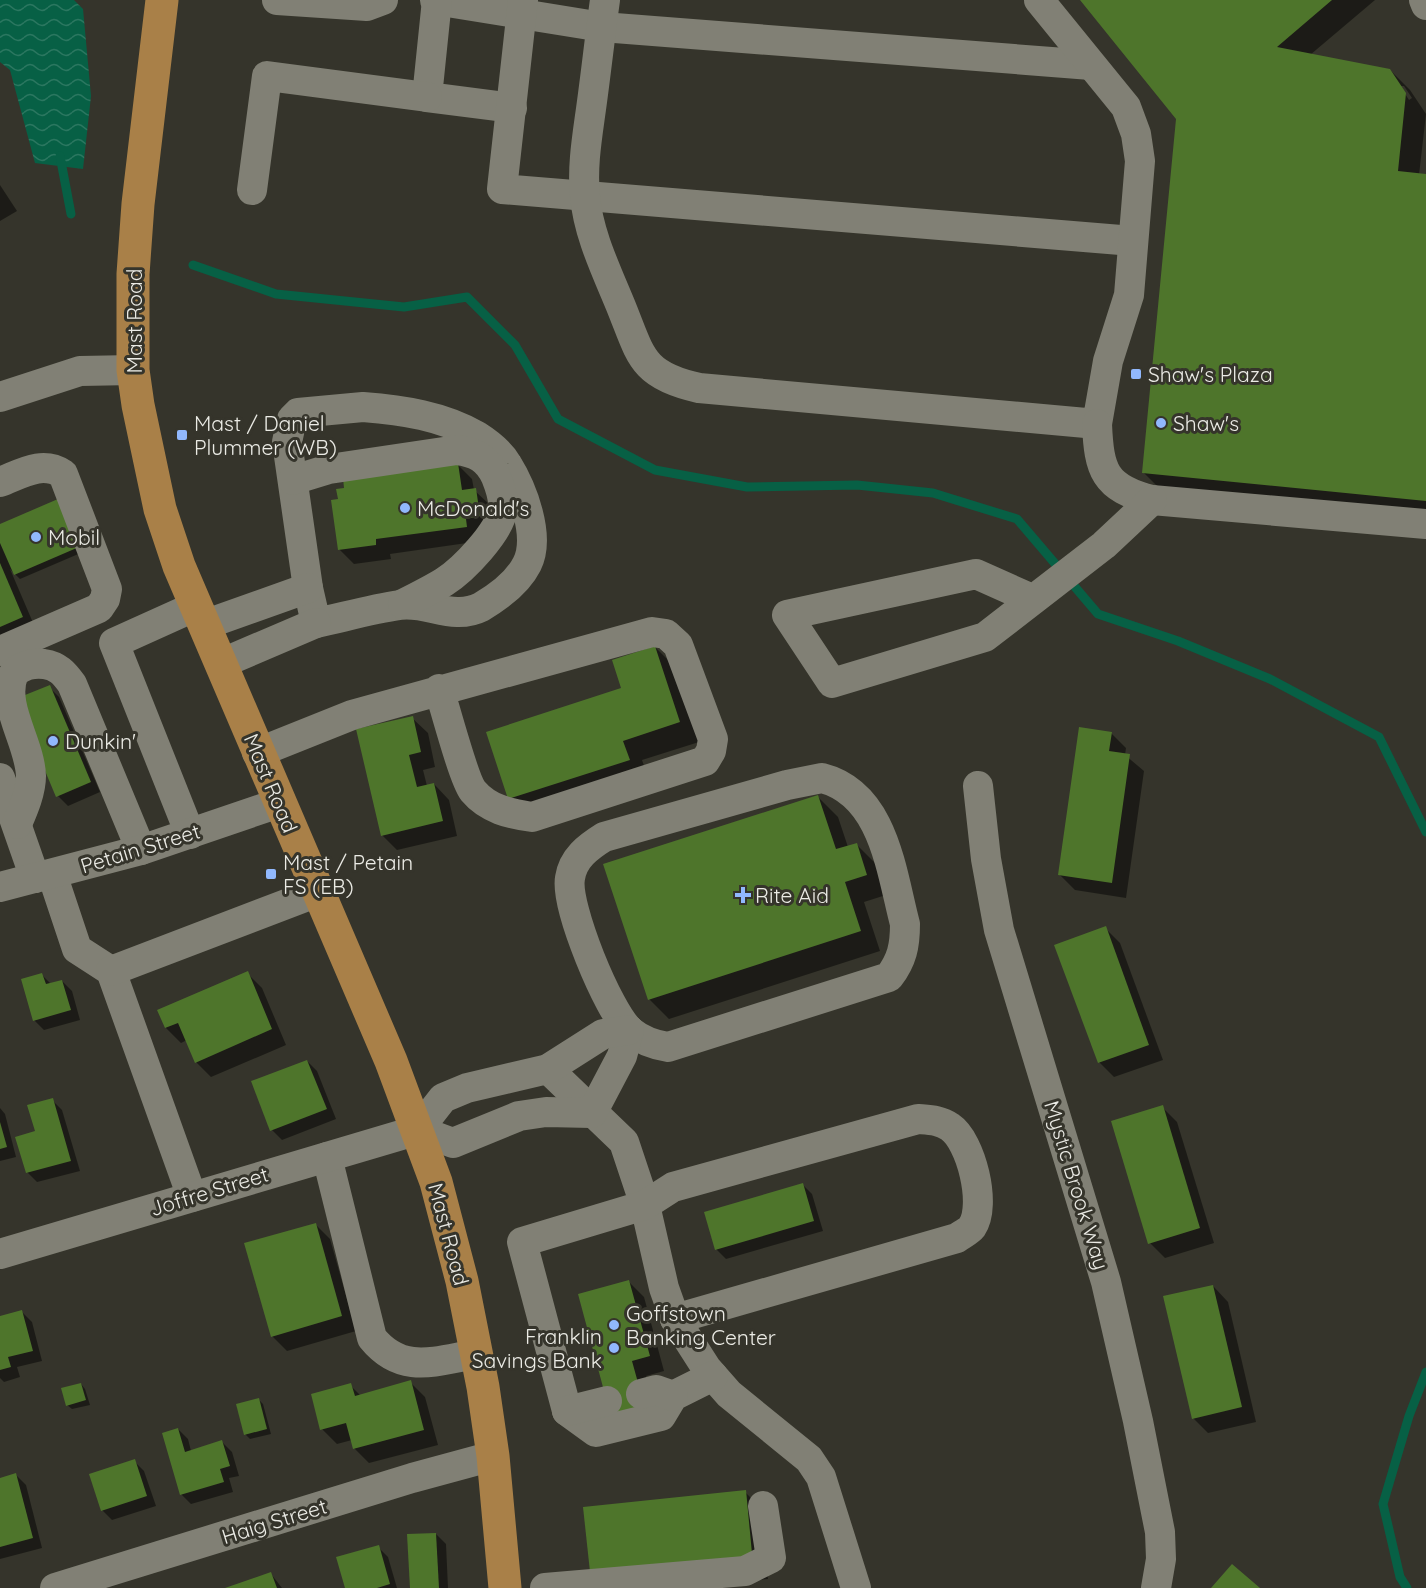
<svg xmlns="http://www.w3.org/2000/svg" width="1426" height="1588" viewBox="0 0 1426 1588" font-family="Quicksand,sans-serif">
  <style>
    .water { fill: url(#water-waves) }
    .shadow { fill: #0007; fill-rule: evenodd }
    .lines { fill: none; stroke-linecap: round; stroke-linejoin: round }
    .stream { stroke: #076045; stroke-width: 9 }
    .building { fill: #4e752b }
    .minor { stroke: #818075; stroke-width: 30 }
    .major { stroke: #a98048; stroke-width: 33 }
    .poi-dot { fill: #91b8fd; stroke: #35342b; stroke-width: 2 }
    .labels { text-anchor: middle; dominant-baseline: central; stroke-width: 6; stroke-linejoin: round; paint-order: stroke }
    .street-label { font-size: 21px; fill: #ebebe5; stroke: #35342b }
    .poi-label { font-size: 21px; fill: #ebebe5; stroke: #35342b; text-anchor: start }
  </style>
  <defs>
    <pattern id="water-waves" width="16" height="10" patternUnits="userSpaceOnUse" patternTransform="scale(1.5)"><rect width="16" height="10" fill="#076045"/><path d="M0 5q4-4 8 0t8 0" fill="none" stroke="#2b7760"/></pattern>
  </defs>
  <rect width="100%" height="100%" fill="#35342b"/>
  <!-- water -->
  <path class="water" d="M0,0H74L83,9L91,96L83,169L35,163L10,70L0,62Z"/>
  <!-- shadow -->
  <g class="shadow">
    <path d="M1082,0H1375L1310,55L1390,70L1410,90L1426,114L1419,175L1426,176V518L1164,493L1144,473L1177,119ZM1400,86H1404L1412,98L1409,100Z"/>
    <path d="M0,185L17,211L0,221Z"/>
    <path d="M457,464L472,479L474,490L490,505L481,541L390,554L391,559L354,564L339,549Z"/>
    <path d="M58,501L83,552L20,579L10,569L37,632L0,648V525Z"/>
    <path d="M655,647L675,667L699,742L642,760L649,780L529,819L510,799L623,689Z"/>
    <path d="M49,687L59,697L100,792L68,806L58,796Z"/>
    <path d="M412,718L428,733L435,767L423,770L427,786L434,784L449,800L457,836L397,850L382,835Z"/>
    <path d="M1111,733L1126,748L1125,755L1144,771L1126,898L1075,890L1060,875Z"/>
    <path d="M818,797L838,817L848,847L856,844L876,864L886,895L864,902L880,951L669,1019L649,999Z"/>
    <path d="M1105,928L1120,943L1163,1060L1114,1077L1099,1062Z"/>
    <path d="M247,973L262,988L286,1045L211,1077L196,1062L187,1040L181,1043L166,1028L159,1011Z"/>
    <path d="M42,975L51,984L62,981L72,991L80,1020L44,1030L34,1020Z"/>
    <path d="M307,1061L317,1071L336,1119L282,1140L272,1130Z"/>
    <path d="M52,1100L62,1110L80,1171L37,1182L27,1172L36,1132Z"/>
    <path d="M1162,1107L1177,1122L1214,1243L1165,1258L1150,1243Z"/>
    <path d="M0,1108L5,1114L16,1157L0,1161Z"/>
    <path d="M802,1184L812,1194L823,1231L726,1259L716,1249Z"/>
    <path d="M315,1224L330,1239L356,1331L287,1351L272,1336Z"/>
    <path d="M629,1282L644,1297L664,1371L646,1376L659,1423L628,1432Z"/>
    <path d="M1213,1286L1228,1302L1256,1422L1208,1433L1193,1418Z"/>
    <path d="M22,1312L32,1322L42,1361L17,1367L20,1377L4,1382L0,1378V1318Z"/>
    <path d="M410,1382L425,1397L438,1445L369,1463L354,1448L352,1440L337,1444L322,1429L350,1385L361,1396Z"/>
    <path d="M81,1384L85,1389L90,1405L72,1409L67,1405Z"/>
    <path d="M259,1400L263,1404L271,1434L250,1439L245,1434Z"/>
    <path d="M178,1429L188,1439L191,1451L222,1442L232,1452L239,1476L229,1478L233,1492L191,1504L181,1494Z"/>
    <path d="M134,1461L144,1471L156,1506L112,1520L102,1510Z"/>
    <path d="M16,1475L26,1485L42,1548L0,1559V1479Z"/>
    <path d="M745,1492L760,1507L768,1579L677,1588Z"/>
    <path d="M436,1534L446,1544L448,1588H411Z"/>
    <path d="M378,1547L388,1557L397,1588H347Z"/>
    <path d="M271,1574L282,1588H229Z"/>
  </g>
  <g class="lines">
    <!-- stream -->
    <g class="stream">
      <path d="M60,156L71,214"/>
      <path d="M193,265L276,294L404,307L467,297L515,345L558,419L655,470L747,487L857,485L933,493L1017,519L1098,614L1178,641L1270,679L1379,737L1426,832"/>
      <path d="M1407,1588L1400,1577L1383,1504L1409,1416L1426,1372"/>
    </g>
  </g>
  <!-- building -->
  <g class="building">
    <path d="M1080,0H1332L1277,47L1390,69L1406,93L1398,171L1426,174V501L1142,473L1176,119Z"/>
    <path d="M458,463L462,490L476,488L480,516L466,519L467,527L376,539V545L338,550L331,500L338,499L336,489L344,488L343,478Z"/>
    <path d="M58,499L79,547L14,575L0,543V524Z"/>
    <path d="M0,563L23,617L0,627Z"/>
    <path d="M655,646L680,722L623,741L630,760L508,799L486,732L621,688L612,660Z"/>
    <path d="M50,685L91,782L56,797L15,699Z"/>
    <path d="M413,716L421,752L409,755L417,787L434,783L443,821L381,836L356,729Z"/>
    <path d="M1079,727L1112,732L1109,751L1130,754L1112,883L1058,875Z"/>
    <path d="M818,795L836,849L857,843L867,875L845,882L861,931L648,1000L603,864Z"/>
    <path d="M1106,926L1149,1045L1098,1063L1054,945Z"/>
    <path d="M248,971L272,1029L195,1063L178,1023L165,1028L157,1010Z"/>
    <path d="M42,973L46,984L62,980L71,1010L33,1021L21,979Z"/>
    <path d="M307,1060L327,1109L270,1131L251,1081Z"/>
    <path d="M53,1098L71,1161L26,1173L15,1137L35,1131L27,1105Z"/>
    <path d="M1163,1105L1200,1228L1148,1244L1111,1121Z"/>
    <path d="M0,1122L7,1147L0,1149Z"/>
    <path d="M803,1183L814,1221L715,1250L704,1212Z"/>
    <path d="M316,1223L342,1316L271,1337L244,1243Z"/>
    <path d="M629,1280L650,1356L632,1361L645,1408L611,1417L578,1294Z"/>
    <path d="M1213,1285L1242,1407L1192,1419L1163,1296Z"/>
    <path d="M22,1310L33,1351L8,1357L11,1367L0,1370V1316Z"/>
    <path d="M411,1380L424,1430L353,1449L346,1423L320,1430L311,1394L351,1383L355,1396Z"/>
    <path d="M81,1383L86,1400L66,1406L61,1388Z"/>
    <path d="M259,1398L267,1429L244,1435L236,1404Z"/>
    <path d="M178,1428L185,1452L222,1440L230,1466L220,1469L224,1482L180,1495L162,1433Z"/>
    <path d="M135,1459L147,1496L101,1511L89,1474Z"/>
    <path d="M16,1473L33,1538L0,1547V1478Z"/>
    <path d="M746,1490L753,1564L591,1581L583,1507Z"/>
    <path d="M436,1533L439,1588H410L407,1534Z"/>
    <path d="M379,1545L390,1584L377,1588H345L336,1557Z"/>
    <path d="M1232,1564L1260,1588H1211Z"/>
    <path d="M271,1572L277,1588H225Z"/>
  </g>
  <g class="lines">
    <!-- minor -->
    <g class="minor">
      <path d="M277,0L367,6L383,0"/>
      <path d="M435,0L602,27L1091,65"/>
      <path d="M437,0L427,97L512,108"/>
      <path d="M523,0L502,189L1133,241"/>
      <path d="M605,0C600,36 596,73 591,109C587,138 582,167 585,196C588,233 606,270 620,304C641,355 640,375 699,388L1097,424L1108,361L1129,295L1140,161L1136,134L1126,107L1039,0"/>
      <path d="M1424,0L1426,5"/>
      <path d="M252,190L267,76L427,97"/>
      <path d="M0,397L80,371L133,370"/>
      <path d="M363,407C402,410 443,416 477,436C488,443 500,452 507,464C522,488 541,536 527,564C518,582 498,597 481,607C453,621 428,601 400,605C372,609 344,617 316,623L308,588L287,442L292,419L298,413Z"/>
      <path d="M1097,424C1099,470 1104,488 1152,500L1426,524"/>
      <path d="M293,480L329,469L457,450C475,452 488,459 496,477C500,487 504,497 503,508C501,531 463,570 444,582C431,590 417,597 403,604"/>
      <path d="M0,482C21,474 42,460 63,474L107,589L105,599L99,608L0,651"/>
      <path d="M1032,599L976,574L787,615L832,683L985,637L1104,545L1152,500"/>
      <path d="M204,625L308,588"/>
      <path d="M220,664L316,623"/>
      <path d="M257,753L352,715L652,632L666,634L678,645L713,739L711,751L705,761L532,817C510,814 488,809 473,791C464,780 445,708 439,689"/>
      <path d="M0,778L35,878"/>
      <path d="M822,778C884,794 891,871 905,924C905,946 902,960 889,977L668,1047C655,1045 641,1040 630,1031C608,1011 565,906 570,878C573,858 588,847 604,837L787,785Z"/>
      <path d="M978,786L986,859L999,930L1106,1282L1138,1421L1160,1532L1161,1559L1156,1588"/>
      <path d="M17,824C23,810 31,792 31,776C30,742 0,705 14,673C23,665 32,663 44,664C58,666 64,673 72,684L141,850"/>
      <path d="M190,834L114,643L196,606"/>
      <path d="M52,874L77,949L111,971L192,1197"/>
      <path d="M0,887L141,850L279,803"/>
      <path d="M111,971L318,892"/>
      <path d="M548,1069L624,1142L645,1205L664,1288L675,1319L707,1369L729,1394L809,1459L821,1477L856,1588"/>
      <path d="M418,1130L453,1143L519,1116L546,1112L592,1113L622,1056L629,1030"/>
      <path d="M418,1130L443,1098L467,1088L548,1069L603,1034L629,1030"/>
      <path d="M327,1157L372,1338C402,1375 435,1361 476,1354"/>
      <path d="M0,1254L418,1130"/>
      <path d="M675,1319L957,1238C961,1235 969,1231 972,1227C987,1205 971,1141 950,1127C940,1120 930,1120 918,1119L673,1187L645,1205L522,1242L567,1411L596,1432L661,1416L673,1396L713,1376"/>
      <path d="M641,1394L656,1390L673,1396"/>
      <path d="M567,1411L607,1401"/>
      <path d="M55,1588L412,1478L493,1456"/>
      <path d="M545,1588L745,1571L771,1558L763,1506"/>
    </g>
    <!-- major -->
    <path class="major" d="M162,0L138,204L133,274V370L138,405L160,509L179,566L391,1061L436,1182L462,1281L483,1387L493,1456L505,1588"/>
  </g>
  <!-- markers -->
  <g class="poi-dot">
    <rect x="1130" y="368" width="12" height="12" rx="3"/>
    <circle cx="1161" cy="423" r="6"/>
    <rect x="176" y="429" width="12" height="12" rx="3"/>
    <circle cx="405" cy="508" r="6"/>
    <circle cx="36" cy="537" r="6"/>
    <circle cx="53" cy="741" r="6"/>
    <rect x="265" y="868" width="12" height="12" rx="3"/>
    <path d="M740 886h6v6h6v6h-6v6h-6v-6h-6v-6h6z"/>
    <circle cx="614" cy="1325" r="6"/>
    <circle cx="614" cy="1348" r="6"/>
  </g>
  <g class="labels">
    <!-- street labels -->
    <g class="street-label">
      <text transform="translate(134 321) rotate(-90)">Mast Road</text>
      <text transform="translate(271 783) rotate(67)">Mast Road</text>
      <text transform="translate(140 848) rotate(-17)">Petain Street</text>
      <text transform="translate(1077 1185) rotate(73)">Mystic Brook Way</text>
      <text transform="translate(209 1191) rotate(-17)">Joffre Street</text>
      <text transform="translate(449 1234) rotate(75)">Mast Road</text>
      <text transform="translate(274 1521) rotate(-17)">Haig Street</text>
    </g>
    <!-- poi labels -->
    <g class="poi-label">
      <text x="1148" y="374">Shaw's Plaza</text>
      <text x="194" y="423">Mast / Daniel<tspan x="194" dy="24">Plummer (WB)</tspan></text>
      <text x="1173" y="423">Shaw's</text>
      <text x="417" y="508">McDonald's</text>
      <text x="48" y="537">Mobil</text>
      <text x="65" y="741">Dunkin'</text>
      <text x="283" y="862">Mast / Petain<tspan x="283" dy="24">FS (EB)</tspan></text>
      <text x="755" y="895">Rite Aid</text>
      <text x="626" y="1313">Goffstown<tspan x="626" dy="24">Banking Center</tspan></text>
      <text x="602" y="1336" text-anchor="end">Franklin<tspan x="602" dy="24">Savings Bank</tspan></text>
    </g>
  </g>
</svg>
